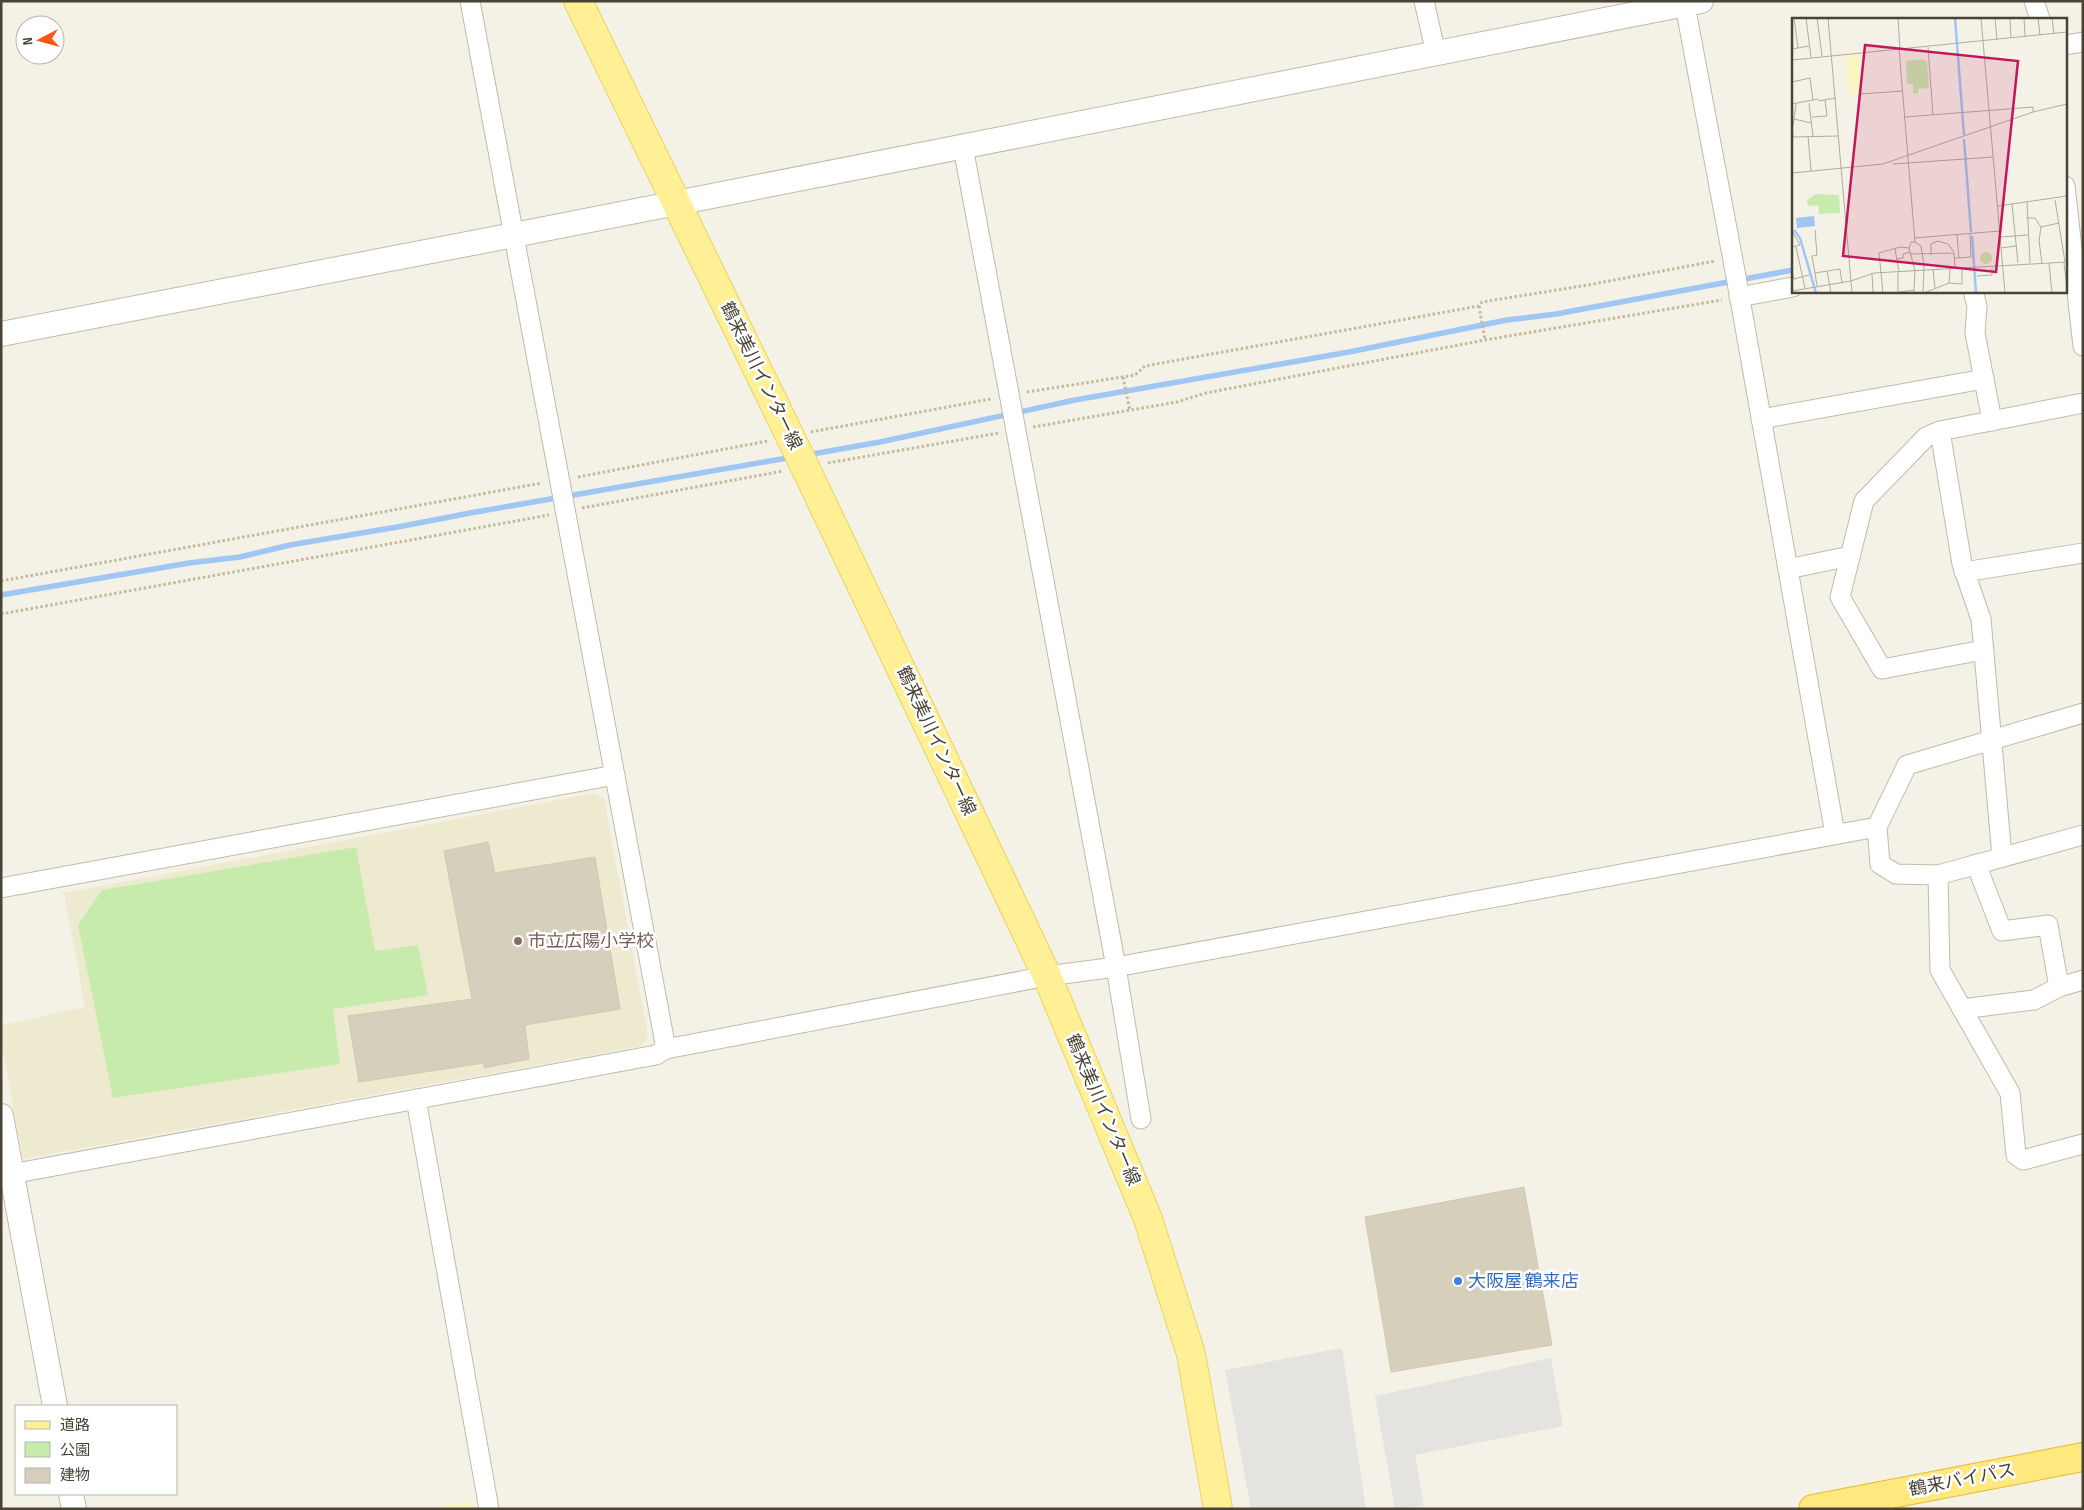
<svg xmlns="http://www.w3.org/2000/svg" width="2084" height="1510" viewBox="0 0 2084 1510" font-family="'Sofia Sans Condensed','Noto Sans JP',sans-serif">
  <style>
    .education { fill: #eeead0 }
    .green { fill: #c7ebad }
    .sand { fill: #faf6c0 }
    .parking { fill: #e5e3df }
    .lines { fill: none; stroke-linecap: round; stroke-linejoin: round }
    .stream { stroke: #a0c6f4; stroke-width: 5.5 }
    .building { fill: #d6cfbb; stroke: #d2c9ae }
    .minor-casing { stroke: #c0bba9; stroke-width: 21 }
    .tertiary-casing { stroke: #c0bba9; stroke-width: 26 }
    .primary-casing { stroke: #ead35f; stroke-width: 30 }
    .trunk-casing { stroke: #e6bb2f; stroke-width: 30 }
    .path { stroke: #c3ba99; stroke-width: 3; stroke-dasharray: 2.5 2.5; stroke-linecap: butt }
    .minor { stroke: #fff; stroke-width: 19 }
    .tertiary { stroke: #fff; stroke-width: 24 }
    .primary { stroke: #ffef95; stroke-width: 28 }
    .trunk { stroke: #ffe87e; stroke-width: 28 }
    .education-dot { fill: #8d6e63; stroke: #fff; stroke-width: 2 }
    .shop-dot { fill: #3f7fe0; stroke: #fff; stroke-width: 2 }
    .labels { text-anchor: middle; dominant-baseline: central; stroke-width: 5; stroke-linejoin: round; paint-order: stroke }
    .street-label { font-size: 18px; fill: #484335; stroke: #fff }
    .education-label { font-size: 18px; fill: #785e54; stroke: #fff; text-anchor: start }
    .shop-label { font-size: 18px; fill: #366cbe; stroke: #fff; text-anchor: start }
    .inset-river { fill: none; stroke: #a0c6f4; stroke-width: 2.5 }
    .inset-road { fill: none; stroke: #afaca0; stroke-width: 1 }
    .view { fill: #c2185b; fill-opacity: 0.15; stroke: #c2185b; stroke-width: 2.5 }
    .inset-edge { fill: none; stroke: #484335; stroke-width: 2.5 }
  </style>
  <rect width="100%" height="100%" fill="#f4f2e7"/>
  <path class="education" d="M 594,793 L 604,798 L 648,1036 L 642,1046 L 23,1159 L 1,1040 L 1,1025 L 85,1007 L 64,893 Z"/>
  <path class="green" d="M 356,847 L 375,951 L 418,945 L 428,995 L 333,1009 L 340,1064 L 113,1098 L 78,925 L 102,890 Z"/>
  <path class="sand" d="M 471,1501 L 472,1509 L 426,1509 Z"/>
  <g class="parking">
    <path d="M 1342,1348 L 1366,1509 L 1251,1509 L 1225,1370 Z"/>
    <path d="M 1551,1358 L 1563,1426 L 1415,1455 L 1424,1506 L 1395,1509 L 1375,1396 Z"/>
  </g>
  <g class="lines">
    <g class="stream">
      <path d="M 807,455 L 880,442 L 1075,400 L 1349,352 L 1507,320 L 1556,314 L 1793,270"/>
      <path d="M 1,595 L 189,563 L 240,557 L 290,545 L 403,526 L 470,513 L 793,457"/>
    </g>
  </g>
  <g class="building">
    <path d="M 488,842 L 495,873 L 595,857 L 620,1009 L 525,1025 L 529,1059 L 484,1068 L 484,1063 L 359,1082 L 348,1016 L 472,999 L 444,851 Z"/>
    <path d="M 1524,1187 L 1552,1345 L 1391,1372 L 1365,1217 Z"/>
  </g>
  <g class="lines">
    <defs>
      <g id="minor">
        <path d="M 470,1 L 666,1049"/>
        <path d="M 1424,1 L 1436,54"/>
        <path d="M 2034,1 L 2040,19"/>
        <path d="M 1685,5 L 1735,271 L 1835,834"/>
        <path d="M 2065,45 L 2083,42"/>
        <path d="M 963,147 L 1116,967 L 1141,1119"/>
        <path d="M 2065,186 L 2083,346"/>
        <path d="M 1973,291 L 1977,306 L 1975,333 L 1992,421"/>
        <path d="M 1739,297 L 1793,287"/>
        <path d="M 1761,419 L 1984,379"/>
        <path d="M 1940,431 L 1926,437 L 1864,501 L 1840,597 L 1882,669 L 1983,650"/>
        <path d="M 1788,569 L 1850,556"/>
        <path d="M 1964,572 L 2083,553"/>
        <path d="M 1877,827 L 1880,864 L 1896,874 L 1938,875 L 2083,835"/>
        <path d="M 2002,857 L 1981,619 L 1962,564 L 1940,431 L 2083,403"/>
        <path d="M 1976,864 L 2002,931 L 2048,925 L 2059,987"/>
        <path d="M 1938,875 L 1940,970 L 2010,1093 L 2016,1155 L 2023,1160 L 2083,1144"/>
        <path d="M 1,888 L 615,775"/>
        <path d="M 1962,1009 L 2034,1000 L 2059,987 L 2083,980"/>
        <path d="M 416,1099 L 489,1509"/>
        <path d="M 11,1174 L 656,1055 L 666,1049 L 1047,976 L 1116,967 L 1877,827 L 1907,765 L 2083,713"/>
      </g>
      <g id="tertiary">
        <path d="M 1,334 L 514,235 L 1701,1"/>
        <path d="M 1,1116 L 55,1406"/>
        <path d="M 71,1494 L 74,1509"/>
      </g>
      <path id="primary" d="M 578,1 L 805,467 L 1047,976 L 1148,1219 L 1191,1354 L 1218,1509"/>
      <path id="trunk" d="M 1813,1509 L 2083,1457"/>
    </defs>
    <use href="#minor" class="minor-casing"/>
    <use href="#tertiary" class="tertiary-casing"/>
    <use href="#primary" class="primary-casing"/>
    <use href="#trunk" class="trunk-casing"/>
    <g class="path">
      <path d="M 1479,306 L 1485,340"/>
      <path d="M 1123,377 L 1130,411"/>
      <path d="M 1027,392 L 1135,375 L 1145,366 L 1479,306 L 1482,302 L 1588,285 L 1715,261"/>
      <path d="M 1033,427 L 1177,402 L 1206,393 L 1485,340 L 1722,300"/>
      <path d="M 811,432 L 991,399"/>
      <path d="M 828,463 L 999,433"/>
      <path d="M 578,477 L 768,441"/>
      <path d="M 582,508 L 783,471"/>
      <path d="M 1,581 L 542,483"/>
      <path d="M 1,614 L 549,515"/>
    </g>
    <use href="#minor" class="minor"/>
    <use href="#tertiary" class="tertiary"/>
    <use href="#primary" class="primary"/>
    <use href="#trunk" class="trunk"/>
  </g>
  <circle class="education-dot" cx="518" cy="941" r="5"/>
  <circle class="shop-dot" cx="1458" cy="1281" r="5"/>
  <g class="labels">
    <g class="street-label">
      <text transform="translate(761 376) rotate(64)">鶴来美川インター線</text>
      <text transform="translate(936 741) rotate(65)">鶴来美川インター線</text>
      <text transform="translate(1103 1110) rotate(67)">鶴来美川インター線</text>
      <text transform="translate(1962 1480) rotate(-11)">鶴来バイパス</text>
    </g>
    <g class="education-label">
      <text x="528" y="941">市立広陽小学校</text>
    </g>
    <g class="shop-label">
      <text x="1468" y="1281">大阪屋 鶴来店</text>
    </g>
  </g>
  <g transform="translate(1792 18)">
    <rect width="275" height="275" fill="#f4f2e7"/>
    <path d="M 132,41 L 135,44 L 137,70 L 126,71 L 126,75 L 121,76 L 121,66 L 115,66 L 114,43 ZM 24,176 L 47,177 L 48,195 L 27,196 L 26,187 L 16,188 L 15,182 ZM188 240a6 6 0 1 1 12 0a6 6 0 1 1-12 0Z" fill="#c7ebad"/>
    <path d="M 67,36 L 69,75 L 57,76 L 54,37 Z" fill="#faf6c0"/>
    <path d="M 22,198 L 23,208 L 5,210 L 4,200 Z" fill="#a0c6f4"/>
    <path class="inset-river" d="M 163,0 L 172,117M 172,121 L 179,214M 2,212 L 8,220 L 24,275M 180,218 L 184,275"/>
    <path class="inset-road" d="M 2,0 L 6,30M 14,0 L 19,39M 25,0 L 30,38M 36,0 L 60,275M 106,0 L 108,31M 189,0 L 213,275M 203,0 L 205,22M 218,0 L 219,20M 232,0 L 233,19M 246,0 L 248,17M 260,0 L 262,16M 136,29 L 141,97M 0,31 L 17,28M 107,31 L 123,224 L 129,228 L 132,247 L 131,275M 0,42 L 275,14M 0,64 L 18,60 L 21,82M 68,76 L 111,73M 26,83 L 44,80M 17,85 L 21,118M 0,86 L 26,81M 20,99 L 35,98 L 33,82M 113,99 L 241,89 L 241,94M 2,101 L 19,105M 0,107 L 1,119 L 46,118M 1,108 L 4,86M 16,118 L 19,153M 101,146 L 201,139M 0,155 L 91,146 L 241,94 L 275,86M 263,182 L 273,244M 235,184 L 238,245M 220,186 L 226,245M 206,188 L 275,178M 234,200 L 243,200 L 249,209M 0,213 L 8,227 L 0,229M 165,217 L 167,240M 209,219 L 236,217M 122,220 L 208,213M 4,229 L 13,270M 209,230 L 224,228M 103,231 L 107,254M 118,236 L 162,235 L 163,250M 139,237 L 139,226 L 146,223 L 156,226 L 162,234M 163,240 L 179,239 L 178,216M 105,241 L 111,240 L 111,236 L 118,234M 250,245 L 247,223 L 249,209 L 267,205M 257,245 L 260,275M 272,245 L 275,270M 141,251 L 143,270M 0,253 L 2,261 L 17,257M 35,253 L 39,275M 106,254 L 106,274M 23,255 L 20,238 L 25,237 L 23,212M 80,256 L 81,275M 185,258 L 200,257 L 200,250M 157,265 L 170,266 L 170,250M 25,268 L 23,255 L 48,251 L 50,265M 122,272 L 123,253 L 117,230 L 119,224 L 123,224M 0,273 L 59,263 L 82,255 L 275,244M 91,275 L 87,235 L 108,229 L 117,230M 102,275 L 122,272 L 122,275M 132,275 L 157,265 L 158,251"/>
    <path class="view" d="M 73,27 L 226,43 L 204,254 L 51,238 Z"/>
    <rect width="275" height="275" class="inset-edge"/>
  </g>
  <rect width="2084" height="1510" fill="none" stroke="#484335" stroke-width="5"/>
  <rect x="15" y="1405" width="162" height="90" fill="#ffffff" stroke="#b6b4ae"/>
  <rect x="25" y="1421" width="25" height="8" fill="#ffef95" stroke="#b6b4ae"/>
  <text x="60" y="1430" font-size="15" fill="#484335">道路</text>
  <rect x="25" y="1442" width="25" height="15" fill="#c7ebad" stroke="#b6b4ae"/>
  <text x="60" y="1455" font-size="15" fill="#484335">公園</text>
  <rect x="25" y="1468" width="25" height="15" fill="#d6cfbb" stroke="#b6b4ae"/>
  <text x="60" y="1480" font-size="15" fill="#484335">建物</text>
  <g transform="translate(40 40) rotate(264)"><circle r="24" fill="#ffffff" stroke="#b6b4ae"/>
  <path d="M0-4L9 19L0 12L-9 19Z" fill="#ff5613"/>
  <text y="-8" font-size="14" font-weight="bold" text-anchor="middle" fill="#484335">N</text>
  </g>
</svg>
